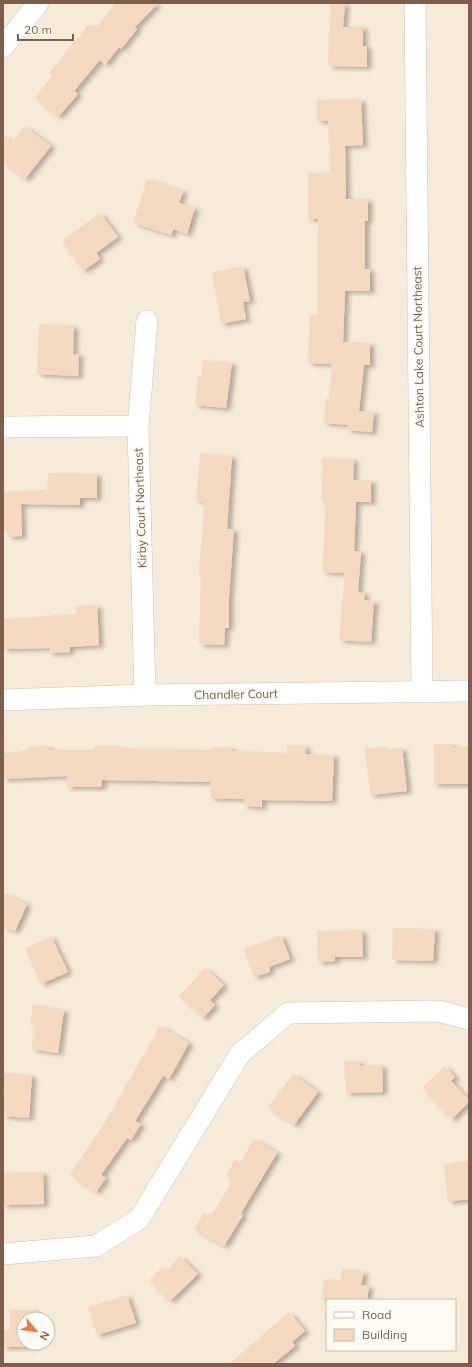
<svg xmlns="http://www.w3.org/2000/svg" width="472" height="1367" viewBox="0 0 472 1367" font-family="Mulish,sans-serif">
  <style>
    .residential { fill: #f6ead8; fill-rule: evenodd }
    .building { fill: #f5d8c0; filter: url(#shadow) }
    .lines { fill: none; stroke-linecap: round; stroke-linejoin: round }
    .minor-casing { stroke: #d2c0ae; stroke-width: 22 }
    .minor { stroke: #fff; stroke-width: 21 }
    .labels { text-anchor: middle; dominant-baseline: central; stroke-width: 3.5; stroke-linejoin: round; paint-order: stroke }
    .street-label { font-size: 12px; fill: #7c5e4b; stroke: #fffbf2 }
  </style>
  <defs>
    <filter id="shadow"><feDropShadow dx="4.5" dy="2.5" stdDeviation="2" flood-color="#0004"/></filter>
  </defs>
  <rect width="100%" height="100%" fill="#fef7eb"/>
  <path class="residential" d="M 3,3 L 469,3 L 469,1364 L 3,1364 ZM 327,1300 L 455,1300 L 455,1350 L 327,1350 ZM 24,1319 L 48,1319 L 48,1343 L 24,1343 Z"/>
  <g class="building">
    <path d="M 116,3 L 158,3 L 135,27 L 137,29 L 121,49 L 119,47 L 105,65 L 100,60 L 74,91 L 78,94 L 58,117 L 35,97 L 52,76 L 49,73 L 89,24 L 95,29 Z"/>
    <path d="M 330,3 L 345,3 L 343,27 L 363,27 L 363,46 L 367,46 L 367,67 L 328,66 Z"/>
    <path d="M 361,99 L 363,145 L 345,146 L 346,199 L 368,199 L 368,221 L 365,221 L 365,269 L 370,269 L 370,291 L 345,291 L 343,342 L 370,343 L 370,365 L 364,365 L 359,411 L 374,412 L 372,432 L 347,430 L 348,425 L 324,423 L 326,398 L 329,398 L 332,364 L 308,363 L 310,315 L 318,315 L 318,219 L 308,219 L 308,173 L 330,173 L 328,121 L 317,121 L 317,100 Z"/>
    <path d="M 24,126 L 51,146 L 25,179 L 3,162 L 3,135 L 12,142 Z"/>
    <path d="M 147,179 L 183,191 L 179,203 L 195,208 L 187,234 L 173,229 L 171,235 L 133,223 Z"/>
    <path d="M 100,213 L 118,237 L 96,253 L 100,259 L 83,271 L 62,241 Z"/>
    <path d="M 243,266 L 250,301 L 243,302 L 246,319 L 221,324 L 212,273 Z"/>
    <path d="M 39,324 L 74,326 L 73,354 L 79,354 L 78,376 L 37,374 Z"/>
    <path d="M 203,360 L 232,363 L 226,408 L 195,405 L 198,376 L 201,376 Z"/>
    <path d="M 200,454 L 232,456 L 227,529 L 234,529 L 229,596 L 229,628 L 225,628 L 224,645 L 199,644 L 201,574 L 199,574 L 204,502 L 196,501 Z"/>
    <path d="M 322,458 L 354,459 L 353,480 L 371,480 L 371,502 L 356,502 L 354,551 L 361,551 L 358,592 L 365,592 L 364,600 L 374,601 L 371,642 L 339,640 L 345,573 L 322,572 L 326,502 L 321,502 Z"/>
    <path d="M 48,473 L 97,474 L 97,498 L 80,498 L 80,505 L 21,504 L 22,536 L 8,537 L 8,529 L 3,529 L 3,492 L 47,490 Z"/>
    <path d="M 97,605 L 99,645 L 70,647 L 70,652 L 49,653 L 49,648 L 3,649 L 3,619 L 76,614 L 76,607 Z"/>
    <path d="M 434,744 L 453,744 L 453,747 L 469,747 L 469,784 L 434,784 Z"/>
    <path d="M 287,745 L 306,746 L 306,754 L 334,755 L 332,801 L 262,800 L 262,807 L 244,806 L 244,799 L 210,798 L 211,782 L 102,780 L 102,787 L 67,787 L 67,776 L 3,779 L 3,753 L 28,751 L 28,747 L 49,746 L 49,750 L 95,750 L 95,746 L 116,746 L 116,748 L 213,750 L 213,747 L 232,748 L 232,751 L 287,753 Z"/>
    <path d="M 383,747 L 383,750 L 402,748 L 407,791 L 370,795 L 365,749 Z"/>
    <path d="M 3,893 L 27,904 L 15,931 L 3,926 Z"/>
    <path d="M 393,928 L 435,929 L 433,961 L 392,960 Z"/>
    <path d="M 362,930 L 363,957 L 335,957 L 335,961 L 318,962 L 317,931 Z"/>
    <path d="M 281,935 L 290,959 L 269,967 L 270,972 L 254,977 L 244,949 Z"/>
    <path d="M 51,936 L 68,972 L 41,984 L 25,949 Z"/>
    <path d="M 205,968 L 224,985 L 210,1000 L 215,1005 L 203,1018 L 179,996 Z"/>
    <path d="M 33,1005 L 64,1010 L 58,1053 L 31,1049 L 35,1024 L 30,1023 Z"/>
    <path d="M 160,1026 L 189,1043 L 169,1079 L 163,1076 L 135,1121 L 141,1124 L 131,1140 L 127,1138 L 101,1175 L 106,1178 L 96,1192 L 70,1174 L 104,1124 Z"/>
    <path d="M 360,1061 L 360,1066 L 382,1065 L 383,1092 L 346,1093 L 344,1062 Z"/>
    <path d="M 445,1066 L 455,1077 L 451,1081 L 469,1100 L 469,1102 L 452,1119 L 422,1088 Z"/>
    <path d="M 3,1073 L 32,1075 L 29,1118 L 3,1116 L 5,1092 L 3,1092 Z"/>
    <path d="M 293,1074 L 318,1092 L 294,1125 L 268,1107 Z"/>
    <path d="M 254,1139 L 277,1153 L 241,1213 L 243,1215 L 224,1246 L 194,1229 L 204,1213 L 210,1218 L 233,1179 L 226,1175 L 235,1160 L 240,1163 Z"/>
    <path d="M 469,1161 L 469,1199 L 448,1202 L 444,1164 Z"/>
    <path d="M 43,1172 L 44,1204 L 3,1205 L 3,1173 Z"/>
    <path d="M 180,1256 L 198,1274 L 170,1301 L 149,1280 L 162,1267 L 166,1271 Z"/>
    <path d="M 342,1269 L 364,1272 L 361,1285 L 369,1286 L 367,1300 L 321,1300 L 324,1279 L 340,1281 Z"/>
    <path d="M 127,1295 L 136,1323 L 97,1335 L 88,1307 Z"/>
    <path d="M 9,1310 L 35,1310 L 35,1319 L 24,1319 L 24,1343 L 34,1343 L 34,1347 L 3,1347 L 3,1331 L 9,1331 Z"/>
    <path d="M 289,1312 L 305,1331 L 292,1342 L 295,1346 L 273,1364 L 229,1364 Z"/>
  </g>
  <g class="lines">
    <defs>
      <g id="minor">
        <path d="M 415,3 L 422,691"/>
        <path d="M 3,47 L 38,3"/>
        <path d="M 3,427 L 138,426"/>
        <path d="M 145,695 L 138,426 L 147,321"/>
        <path d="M 3,700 L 145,695 L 469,691"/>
        <path d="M 3,1254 L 96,1246 L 139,1219 L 240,1054 L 288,1013 L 438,1011 L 469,1019"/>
      </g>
    </defs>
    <use href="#minor" class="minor-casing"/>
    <use href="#minor" class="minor"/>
  </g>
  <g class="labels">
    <g class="street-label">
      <text transform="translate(418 347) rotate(-91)">Ashton Lake Court Northeast</text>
      <text transform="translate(140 508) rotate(-92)">Kirby Court Northeast</text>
      <text transform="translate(236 694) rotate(-1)">Chandler Court</text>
    </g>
  </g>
  <rect width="472" height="1367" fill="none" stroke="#7c5e4b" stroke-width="8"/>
  <rect x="326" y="1299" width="130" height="52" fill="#fffbf2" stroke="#cbbcaf"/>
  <rect x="334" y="1312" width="20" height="6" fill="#ffffff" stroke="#cbbcaf"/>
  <text x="362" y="1319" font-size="12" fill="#7c5e4b">Road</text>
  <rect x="334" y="1329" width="20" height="12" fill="#f5d8c0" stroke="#cbbcaf"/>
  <text x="362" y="1339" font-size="12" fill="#7c5e4b">Building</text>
  <g transform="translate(36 1331) rotate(119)"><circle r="19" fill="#fffbf2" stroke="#cbbcaf"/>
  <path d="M0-3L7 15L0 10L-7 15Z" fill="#ee7649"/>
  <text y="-6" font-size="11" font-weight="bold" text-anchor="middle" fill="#7c5e4b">N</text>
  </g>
  <path d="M18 34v6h55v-6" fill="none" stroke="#7c5e4b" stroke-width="2"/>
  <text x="24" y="34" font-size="12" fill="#7c5e4b" stroke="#fffbf2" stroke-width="3" paint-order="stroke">20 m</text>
</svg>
